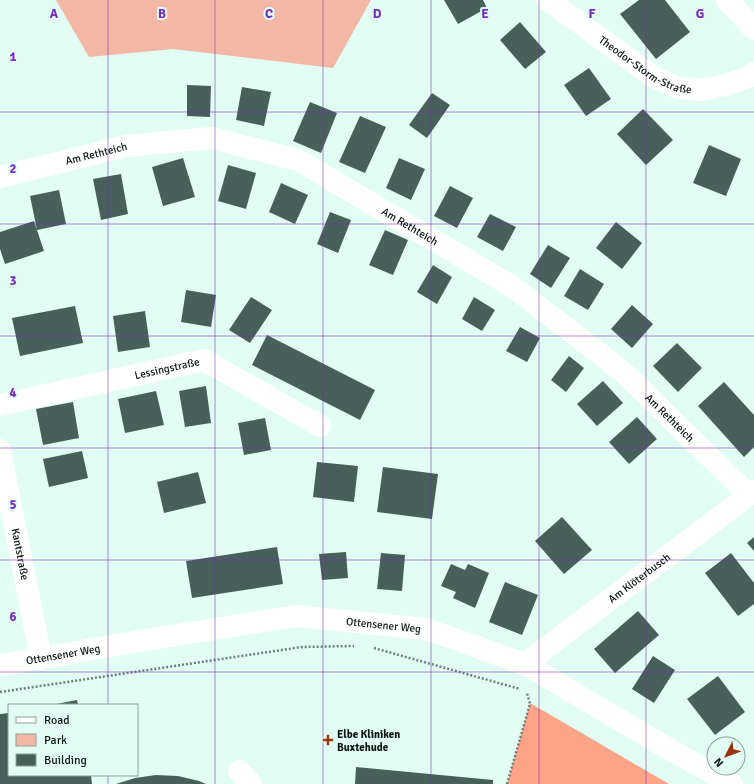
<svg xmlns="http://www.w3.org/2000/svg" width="754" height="784" viewBox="0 0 754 784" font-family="Signika,sans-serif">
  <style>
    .green { fill: #f3b7a5 }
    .forest { fill: #fda387 }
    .building { fill: #486059 }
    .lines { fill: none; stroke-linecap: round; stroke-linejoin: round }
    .path { stroke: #6e807b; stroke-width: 2.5; stroke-dasharray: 2 2; stroke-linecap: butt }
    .minor { stroke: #fff; stroke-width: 22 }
    .grid { fill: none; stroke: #7b2cbf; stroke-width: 1; stroke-opacity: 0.55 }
    .poi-dot { fill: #9b3411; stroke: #e1fdf4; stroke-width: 1.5 }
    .labels { text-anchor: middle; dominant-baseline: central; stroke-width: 4; stroke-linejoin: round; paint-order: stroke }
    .street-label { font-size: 11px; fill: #0c1613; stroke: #e1fdf4 }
    .poi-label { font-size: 11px; font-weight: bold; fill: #0c1613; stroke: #e1fdf4; text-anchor: start }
    .grid-label { font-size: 13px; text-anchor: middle; font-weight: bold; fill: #7b2cbf; stroke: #e1fdf4; stroke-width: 4; stroke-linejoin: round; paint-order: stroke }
  </style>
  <rect width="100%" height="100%" fill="#e1fdf4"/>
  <path class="green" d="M 56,0 L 371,0 L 333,68 L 173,49 L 89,57 Z"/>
  <path class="forest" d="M 530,703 L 669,784 L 507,784 Z"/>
  <g class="building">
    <path d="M 444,0 L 483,0 L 487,8 L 458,24 Z"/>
    <path d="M 639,0 L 665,0 L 690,32 L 656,59 L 620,14 Z"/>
    <path d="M 520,22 L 546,52 L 525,69 L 500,40 Z"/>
    <path d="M 589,68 L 611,99 L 586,116 L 564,85 Z"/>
    <path d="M 187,85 L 211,86 L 210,117 L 187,116 Z"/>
    <path d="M 242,87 L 271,92 L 264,126 L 236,120 Z"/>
    <path d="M 432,93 L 450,105 L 427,138 L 409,125 Z"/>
    <path d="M 310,102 L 337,113 L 321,153 L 293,141 Z"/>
    <path d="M 643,109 L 673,140 L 646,165 L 617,134 Z"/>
    <path d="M 360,116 L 386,127 L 365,173 L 339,162 Z"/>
    <path d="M 709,145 L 741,159 L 726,196 L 693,183 Z"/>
    <path d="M 183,158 L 195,197 L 163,206 L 152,167 Z"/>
    <path d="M 399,158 L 425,169 L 411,200 L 386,188 Z"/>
    <path d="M 228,165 L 256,173 L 246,209 L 218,201 Z"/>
    <path d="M 121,174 L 128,214 L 101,220 L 93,179 Z"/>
    <path d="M 281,183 L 308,195 L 295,224 L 269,212 Z"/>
    <path d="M 450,186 L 473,198 L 457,228 L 434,216 Z"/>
    <path d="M 59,190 L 66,224 L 37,230 L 44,251 L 5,264 L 0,249 L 0,232 L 34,221 L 37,230 L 30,196 Z"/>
    <path d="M 330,212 L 351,220 L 338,253 L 317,244 Z"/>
    <path d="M 490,214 L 516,227 L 503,251 L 477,237 Z"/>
    <path d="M 616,222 L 642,243 L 622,269 L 596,248 Z"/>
    <path d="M 385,230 L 408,240 L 393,275 L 369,265 Z"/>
    <path d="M 548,245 L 570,258 L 551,288 L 530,274 Z"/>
    <path d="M 433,265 L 452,277 L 437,304 L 417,292 Z"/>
    <path d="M 580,269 L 604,284 L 588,310 L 564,296 Z"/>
    <path d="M 186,290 L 216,295 L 211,327 L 181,322 Z"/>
    <path d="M 251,297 L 272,310 L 250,343 L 229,330 Z"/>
    <path d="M 474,297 L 495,310 L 482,331 L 462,319 Z"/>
    <path d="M 632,305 L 653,324 L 632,348 L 611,329 Z"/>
    <path d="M 75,306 L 83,343 L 20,356 L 12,318 Z"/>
    <path d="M 145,311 L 150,347 L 118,352 L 113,316 Z"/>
    <path d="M 520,327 L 540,338 L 527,362 L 506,351 Z"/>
    <path d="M 267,335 L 375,390 L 360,420 L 252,365 Z"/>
    <path d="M 677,343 L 702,368 L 678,392 L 653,366 Z"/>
    <path d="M 569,356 L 584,368 L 566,392 L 551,380 Z"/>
    <path d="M 603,381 L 623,403 L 597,426 L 577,404 Z"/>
    <path d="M 724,382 L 754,415 L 754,447 L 744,457 L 698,406 Z"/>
    <path d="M 206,386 L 211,423 L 185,427 L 179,391 Z"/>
    <path d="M 156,391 L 164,425 L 125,433 L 118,399 Z"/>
    <path d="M 73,402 L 79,438 L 43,445 L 36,409 Z"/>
    <path d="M 637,417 L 657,439 L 629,464 L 609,442 Z"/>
    <path d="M 265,418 L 271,450 L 244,455 L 238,423 Z"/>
    <path d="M 82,451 L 88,478 L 49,487 L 43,459 Z"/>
    <path d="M 317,462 L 358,466 L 354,502 L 313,497 Z"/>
    <path d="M 383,467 L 438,474 L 432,519 L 377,512 Z"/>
    <path d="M 198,472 L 206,503 L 164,513 L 157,482 Z"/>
    <path d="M 562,517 L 592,550 L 564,574 L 535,541 Z"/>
    <path d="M 754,537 L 754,551 L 747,543 Z"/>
    <path d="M 277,547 L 283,584 L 192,598 L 186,561 Z"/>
    <path d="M 346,552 L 348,578 L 322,580 L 319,554 Z"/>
    <path d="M 381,553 L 405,555 L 402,591 L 377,589 Z"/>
    <path d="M 731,553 L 754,583 L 754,604 L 738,616 L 705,573 Z"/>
    <path d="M 451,564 L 465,570 L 468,564 L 489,573 L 475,608 L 453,598 L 456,592 L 441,586 Z"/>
    <path d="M 505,582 L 538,595 L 522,635 L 489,622 Z"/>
    <path d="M 638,611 L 659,635 L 615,673 L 594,649 Z"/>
    <path d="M 653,656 L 675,670 L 654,703 L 632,689 Z"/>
    <path d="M 718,676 L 745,712 L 715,735 L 687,699 Z"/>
    <path d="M 77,700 L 78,705 L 56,705 L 56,704 Z"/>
    <path d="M 9,713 L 9,775 L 91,775 L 92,784 L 0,784 L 0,714 Z"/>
    <path d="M 356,767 L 493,780 L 493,784 L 355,784 Z"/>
    <path d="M 156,775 L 178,776 L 199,781 L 206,784 L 116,784 L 135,778 Z"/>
  </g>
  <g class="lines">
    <g class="path">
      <path d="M 374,648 L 520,689"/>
      <path d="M 0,692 L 302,647 L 354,646"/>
      <path d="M 507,784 L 530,704 L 527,693"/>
    </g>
    <g class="minor">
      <path id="s1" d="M 548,0 L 655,78 L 678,88 L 702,90 L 725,85 L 747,78 L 754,73"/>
      <path d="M 727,0 L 754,29"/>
      <path id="s2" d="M 0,177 L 126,146 L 211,138 L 298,160 L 513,287 L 622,371 L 749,495"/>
      <path id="s3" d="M 0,405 L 204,360 L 320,426"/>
      <path id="s4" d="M 0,450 L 41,659"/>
      <path id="s5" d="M 525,664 L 754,491"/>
      <path id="s6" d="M 0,665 L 152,639 L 296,616 L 426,629 L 525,664 L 669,749 L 732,784"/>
      <path d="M 239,771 L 251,784"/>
    </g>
  </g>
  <path class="grid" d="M 108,0 L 108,705M 215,0 L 215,784M 323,0 L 323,784M 431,0 L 431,784M 539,0 L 539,784M 646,0 L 646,784M 0,112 L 754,112M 0,224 L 754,224M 0,336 L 754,336M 0,448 L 754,448M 0,560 L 754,560M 0,672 L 754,672M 108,775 L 108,784"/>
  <path class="poi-dot" d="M326 734h4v4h4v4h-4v4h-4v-4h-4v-4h4z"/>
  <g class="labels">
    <g class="street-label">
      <text stroke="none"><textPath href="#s1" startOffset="118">Theodor-Storm-Straße</textPath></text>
      <text stroke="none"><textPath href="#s2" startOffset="99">Am Rethteich</textPath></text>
      <text stroke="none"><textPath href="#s2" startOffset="435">Am Rethteich</textPath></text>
      <text stroke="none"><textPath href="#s3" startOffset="171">Lessingstraße</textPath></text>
      <text stroke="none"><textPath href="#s2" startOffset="759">Am Rethteich</textPath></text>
      <text stroke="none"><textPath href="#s4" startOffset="106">Kantstraße</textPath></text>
      <text stroke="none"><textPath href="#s5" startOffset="143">Am Klöterbusch</textPath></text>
      <text stroke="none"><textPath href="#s6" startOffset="388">Ottensener Weg</textPath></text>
      <text stroke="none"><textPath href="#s6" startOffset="64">Ottensener Weg</textPath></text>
    </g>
    <g class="poi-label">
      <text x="337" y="734">Elbe Kliniken<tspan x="337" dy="13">Buxtehude</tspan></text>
    </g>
  </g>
  <g class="grid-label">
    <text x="54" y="18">A</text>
    <text x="162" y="18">B</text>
    <text x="269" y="18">C</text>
    <text x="377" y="18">D</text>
    <text x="485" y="18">E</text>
    <text x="592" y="18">F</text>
    <text x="700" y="18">G</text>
    <text x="13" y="61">1</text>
    <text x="13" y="173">2</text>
    <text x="13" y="285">3</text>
    <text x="13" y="397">4</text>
    <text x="13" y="509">5</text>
    <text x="13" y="621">6</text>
  </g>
  <rect x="8" y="704" width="130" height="72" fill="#e1fdf4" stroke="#8ca19a"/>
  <rect x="16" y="717" width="20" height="6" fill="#ffffff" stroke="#8ca19a"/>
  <text x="44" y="724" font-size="12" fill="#0c1613">Road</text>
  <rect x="16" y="734" width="20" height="12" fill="#f3b7a5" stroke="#8ca19a"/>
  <text x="44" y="744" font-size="12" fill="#0c1613">Park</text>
  <rect x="16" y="754" width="20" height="12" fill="#486059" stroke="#8ca19a"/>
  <text x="44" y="764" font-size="12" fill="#0c1613">Building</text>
  <g transform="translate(726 756) rotate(228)"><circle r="19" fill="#e1fdf4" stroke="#8ca19a"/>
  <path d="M0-3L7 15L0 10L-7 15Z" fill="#9b3411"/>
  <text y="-6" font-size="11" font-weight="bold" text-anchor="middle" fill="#0c1613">N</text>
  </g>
</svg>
